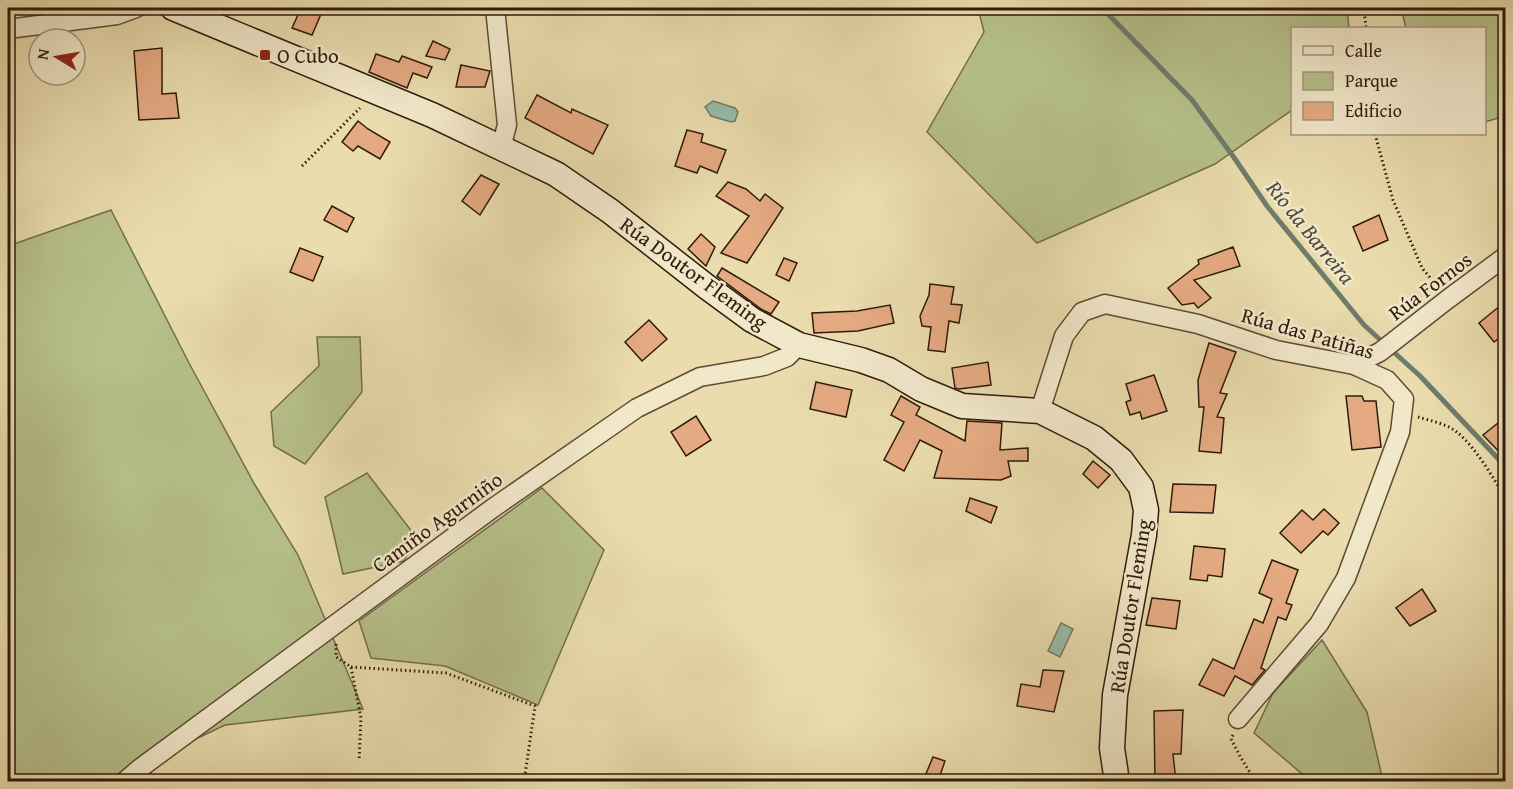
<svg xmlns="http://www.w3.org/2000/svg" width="1513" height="789" viewBox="0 0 1513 789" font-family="'Gentium Book Plus',serif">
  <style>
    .green { fill: #b6c08a; stroke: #726e4b; stroke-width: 1.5 }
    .water { fill: #98bcaa; stroke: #6e7c6b; stroke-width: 1.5 }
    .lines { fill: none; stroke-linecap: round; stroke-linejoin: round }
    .stream { stroke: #6e7c6b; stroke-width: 5 }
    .building { fill: #e5aa82; stroke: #2f1b0c; stroke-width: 1.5 }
    .street-casing { stroke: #5e4b34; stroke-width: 21 }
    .secondary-casing { stroke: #2f1b0c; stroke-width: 27 }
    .path { stroke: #2f1b0c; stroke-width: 3; stroke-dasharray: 1.5 3; stroke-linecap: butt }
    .street { stroke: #f1e8ca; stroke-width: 18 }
    .secondary { stroke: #f1e8ca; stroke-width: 24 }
    .poi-dot { fill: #8f2418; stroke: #f1e8ca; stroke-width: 2 }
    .labels { text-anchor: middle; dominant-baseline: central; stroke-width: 5; stroke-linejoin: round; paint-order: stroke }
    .poi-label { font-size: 21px; fill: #2f1b0c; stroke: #f1e8ca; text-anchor: start }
    .street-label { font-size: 21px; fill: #2f1b0c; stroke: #f1e8ca }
    .water-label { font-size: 22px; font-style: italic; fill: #4e4b3b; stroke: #f1e8ca }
  </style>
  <rect width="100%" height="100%" fill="#eadcad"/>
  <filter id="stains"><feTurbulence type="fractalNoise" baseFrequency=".00333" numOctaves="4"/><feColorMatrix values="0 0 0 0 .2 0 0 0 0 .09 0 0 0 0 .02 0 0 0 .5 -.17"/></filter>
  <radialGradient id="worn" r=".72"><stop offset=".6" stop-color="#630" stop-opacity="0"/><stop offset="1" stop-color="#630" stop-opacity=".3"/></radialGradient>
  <g class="green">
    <path d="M 978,8 L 1347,8 L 1349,28 L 1292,28 L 1292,110 L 1215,164 L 1037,243 L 927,132 L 984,32 Z"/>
    <path d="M 1401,8 L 1505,8 L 1505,116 L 1485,122 L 1484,28 L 1406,28 Z"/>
    <path d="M 111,210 L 189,363 L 255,485 L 298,555 L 363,709 L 225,725 L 108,781 L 8,781 L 8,246 Z"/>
    <path d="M 317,337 L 360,337 L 362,392 L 305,464 L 274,446 L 271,412 L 319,366 Z"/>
    <path d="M 367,473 L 416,537 L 404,561 L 343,574 L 325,497 Z"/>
    <path d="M 542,488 L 604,550 L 538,705 L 445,666 L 371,658 L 359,621 Z"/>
    <path d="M 1322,640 L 1367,712 L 1383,781 L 1318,782 L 1308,779 L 1254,733 L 1273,693 Z"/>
  </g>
  <g class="water">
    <path d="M 713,101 L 735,108 L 738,112 L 735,121 L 731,122 L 711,116 L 705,107 Z"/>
    <path d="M 1061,623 L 1073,629 L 1060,657 L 1048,651 Z"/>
  </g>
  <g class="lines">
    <path class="stream" d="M 1102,8 L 1192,100 L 1235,159 L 1267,206 L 1364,325 L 1420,376 L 1506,467"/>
  </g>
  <g class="building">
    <path d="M 301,8 L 314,8 L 313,12 L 321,14 L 312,35 L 292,28 Z"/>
    <path d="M 433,41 L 450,49 L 445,60 L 426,56 Z"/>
    <path d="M 162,48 L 162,94 L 176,93 L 179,118 L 139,120 L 134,51 Z"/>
    <path d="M 376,54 L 399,62 L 402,56 L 432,67 L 427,78 L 413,73 L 407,88 L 369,72 Z"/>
    <path d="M 461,65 L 490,71 L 485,87 L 456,87 Z"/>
    <path d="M 537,95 L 571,113 L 572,109 L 608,125 L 593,154 L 525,118 Z"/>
    <path d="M 358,121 L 368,129 L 390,142 L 380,159 L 358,146 L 353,151 L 342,142 Z"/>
    <path d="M 687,130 L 703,134 L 701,142 L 726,150 L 717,173 L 700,166 L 697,173 L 675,166 Z"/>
    <path d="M 481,175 L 499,184 L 480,215 L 462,201 Z"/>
    <path d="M 728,182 L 746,189 L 760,201 L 765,194 L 783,208 L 747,263 L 721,253 L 749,216 L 716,196 Z"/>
    <path d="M 332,206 L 354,218 L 347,232 L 324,220 Z"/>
    <path d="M 1379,215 L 1388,240 L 1363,251 L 1353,227 Z"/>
    <path d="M 701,234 L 715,247 L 706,266 L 688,249 Z"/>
    <path d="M 1233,247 L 1240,266 L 1194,280 L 1211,298 L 1198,308 L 1194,303 L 1182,305 L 1168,288 L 1199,264 L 1198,260 Z"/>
    <path d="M 300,248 L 323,257 L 313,281 L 290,272 Z"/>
    <path d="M 784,258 L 797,263 L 789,281 L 776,275 Z"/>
    <path d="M 722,268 L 779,302 L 771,314 L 761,309 L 717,276 Z"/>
    <path d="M 930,284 L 954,287 L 951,304 L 962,305 L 959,323 L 949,321 L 945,352 L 928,350 L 931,327 L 922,326 L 920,316 L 929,295 Z"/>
    <path d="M 1506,301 L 1506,333 L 1494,342 L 1479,323 Z"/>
    <path d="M 890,305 L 894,323 L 858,331 L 814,333 L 812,313 L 857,311 Z"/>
    <path d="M 649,320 L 667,339 L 642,361 L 625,342 Z"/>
    <path d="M 1209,343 L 1236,352 L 1220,393 L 1227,394 L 1217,417 L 1224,418 L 1221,453 L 1199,451 L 1204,407 L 1199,407 L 1198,380 Z"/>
    <path d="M 988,362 L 991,385 L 959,389 L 955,388 L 952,368 Z"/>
    <path d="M 1154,375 L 1167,411 L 1142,419 L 1140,412 L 1130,415 L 1126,402 L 1131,400 L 1126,384 Z"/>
    <path d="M 816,382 L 852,390 L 846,417 L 810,409 Z"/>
    <path d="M 901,396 L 920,407 L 916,415 L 965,441 L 967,421 L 1002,423 L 1000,450 L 1028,448 L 1028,461 L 1008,461 L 1011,476 L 1001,480 L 934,478 L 942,451 L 920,440 L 904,471 L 884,460 L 904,422 L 891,415 Z"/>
    <path d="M 1346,396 L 1362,396 L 1364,401 L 1376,401 L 1381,447 L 1352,450 Z"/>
    <path d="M 696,416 L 711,440 L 686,456 L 671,432 Z"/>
    <path d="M 1498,423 L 1506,433 L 1506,459 L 1483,435 Z"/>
    <path d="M 1093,461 L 1110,475 L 1098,488 L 1083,474 Z"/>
    <path d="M 1173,484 L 1216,485 L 1213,513 L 1170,512 Z"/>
    <path d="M 970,498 L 997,507 L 991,523 L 966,511 Z"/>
    <path d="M 1324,509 L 1339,523 L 1328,535 L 1323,531 L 1301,553 L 1280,533 L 1302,510 L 1313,520 Z"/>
    <path d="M 1194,546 L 1225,549 L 1222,577 L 1208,575 L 1207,581 L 1190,579 Z"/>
    <path d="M 1272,560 L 1298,570 L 1286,603 L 1292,605 L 1286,620 L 1278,617 L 1261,668 L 1265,670 L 1252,685 L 1235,676 L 1224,696 L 1199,685 L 1213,659 L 1234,669 L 1254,619 L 1263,623 L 1272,599 L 1259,593 Z"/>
    <path d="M 1422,589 L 1436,611 L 1410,626 L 1396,608 Z"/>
    <path d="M 1152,598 L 1180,601 L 1176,629 L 1146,625 Z"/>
    <path d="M 1043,670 L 1064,671 L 1054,712 L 1017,706 L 1021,684 L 1040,687 Z"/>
    <path d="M 1183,710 L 1181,754 L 1173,754 L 1176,782 L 1155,782 L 1154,711 Z"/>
    <path d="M 933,757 L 945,761 L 938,781 L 925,776 Z"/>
  </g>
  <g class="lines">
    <defs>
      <g id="street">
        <path d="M 495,8 L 507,125 L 501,148"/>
        <path d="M 8,29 L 117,15 L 136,8"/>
        <path d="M 1354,365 L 1380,352 L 1448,299 L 1506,256"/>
        <path d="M 1040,411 L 1064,336 L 1082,312 L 1105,304 L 1198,324 L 1276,350 L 1354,365 L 1387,380 L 1404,399 L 1400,432 L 1346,578 L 1319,624 L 1238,719"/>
        <path d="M 124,782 L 139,769 L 493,508 L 637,408 L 700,377 L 764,366 L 787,357 L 799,345"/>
      </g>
      <path id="secondary" d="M 173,8 L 432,115 L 556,174 L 610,211 L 707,287 L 752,320 L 799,345 L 861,360 L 889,370 L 921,389 L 962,406 L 1040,411 L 1094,438 L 1121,460 L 1141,487 L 1146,510 L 1144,535 L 1115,695 L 1112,748 L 1117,782"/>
    </defs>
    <use href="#street" class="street-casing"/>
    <use href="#secondary" class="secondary-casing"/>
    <g class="path">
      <path d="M 1362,8 L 1365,18 L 1366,28"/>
      <path d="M 1375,134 L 1393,200 L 1422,268 L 1437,286"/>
      <path d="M 302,166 L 360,108"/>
      <path d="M 1418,417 C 1431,421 1448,424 1458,433 C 1476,448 1494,479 1506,499"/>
      <path d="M 336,644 L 336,657 L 351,667 L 361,718 L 359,761"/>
      <path d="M 351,667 L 446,673 L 535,706 L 524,782"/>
      <path d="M 1233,735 L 1231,739 L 1241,758 L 1256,782"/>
    </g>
    <use href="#street" class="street"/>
    <use href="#secondary" class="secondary"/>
  </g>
  <rect class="poi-dot" x="259" y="49" width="12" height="12" rx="3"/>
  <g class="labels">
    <g class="poi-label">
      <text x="277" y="55">O Cubo</text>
    </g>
    <g class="street-label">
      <text transform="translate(694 273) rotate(36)">Rúa Doutor Fleming</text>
      <text transform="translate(1430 286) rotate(-37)">Rúa Fornos</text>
      <text transform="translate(1308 333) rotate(16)">Rúa das Patiñas</text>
      <text transform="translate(437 522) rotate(-36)">Camiño Agurniño</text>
      <text transform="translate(1130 606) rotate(-81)">Rúa Doutor Fleming</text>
    </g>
    <g class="water-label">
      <text transform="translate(1311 232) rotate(51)">Río da Barreira</text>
    </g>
  </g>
  <rect width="1513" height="789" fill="none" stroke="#eadcad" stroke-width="30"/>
  <rect x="9" y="9" width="1495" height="771" fill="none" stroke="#2f1b0c" stroke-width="3"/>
  <rect x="15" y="15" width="1483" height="759" fill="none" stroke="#2f1b0c" stroke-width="1.5"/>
  <rect x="1291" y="27" width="195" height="108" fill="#f1e8ca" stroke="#a3967e" stroke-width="1.5"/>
  <rect x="1303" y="46" width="30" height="9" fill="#f1e8ca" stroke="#a3967e" stroke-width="1.5"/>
  <text x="1345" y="57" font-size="18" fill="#2f1b0c">Calle</text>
  <rect x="1303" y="72" width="30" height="18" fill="#b6c08a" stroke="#a3967e" stroke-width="1.5"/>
  <text x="1345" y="87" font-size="18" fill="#2f1b0c">Parque</text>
  <rect x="1303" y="102" width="30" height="18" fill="#e5aa82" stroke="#a3967e" stroke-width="1.5"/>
  <text x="1345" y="117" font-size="18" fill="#2f1b0c">Edificio</text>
  <g transform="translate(57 57) rotate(281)"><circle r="28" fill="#f1e8ca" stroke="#a3967e" stroke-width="1.5"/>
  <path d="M0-4.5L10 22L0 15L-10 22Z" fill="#8f2418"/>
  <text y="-9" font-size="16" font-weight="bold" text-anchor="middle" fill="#2f1b0c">N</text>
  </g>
  <rect width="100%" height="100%" filter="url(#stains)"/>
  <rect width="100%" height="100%" fill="url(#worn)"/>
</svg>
